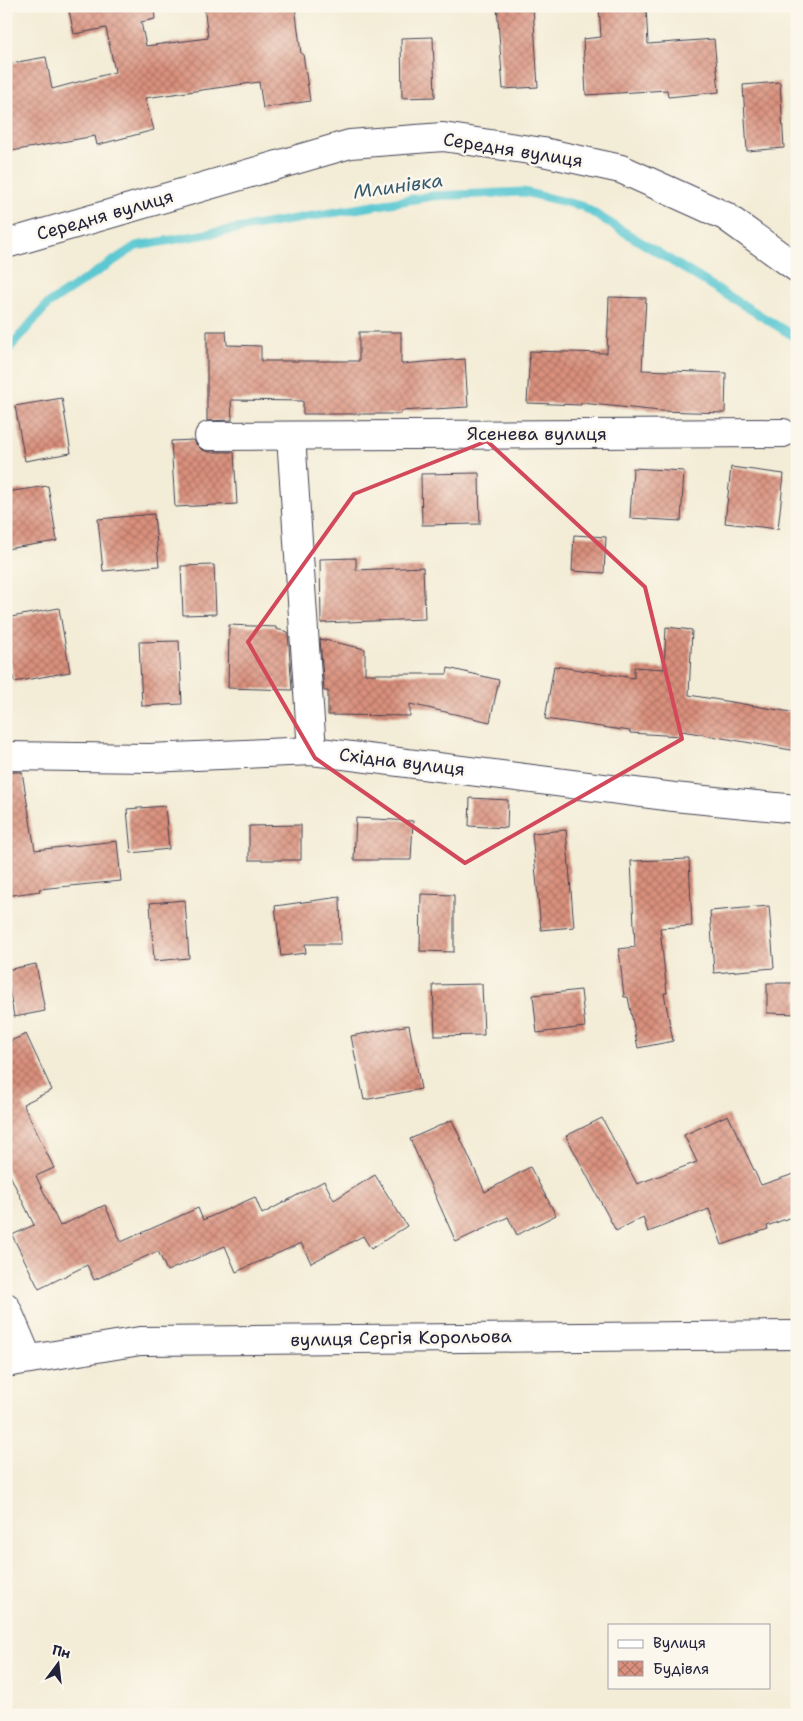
<svg xmlns="http://www.w3.org/2000/svg" width="803" height="1721" viewBox="0 0 803 1721" font-family="'Shantell Sans',sans-serif">
  <style>
    .lines { fill: none; stroke-linecap: round; stroke-linejoin: round }
    .stream { stroke: #5bc8d2; stroke-width: 9 }
    .building { fill: url(#building-cross-hatch) }
    .minor-casing { stroke: #414052; stroke-width: 30 }
    .minor { stroke: #fff; stroke-width: 28 }
    .marked { fill: none; stroke: #d1495b; stroke-width: 4; stroke-linejoin: round }
    .labels { text-anchor: middle; dominant-baseline: central; stroke-width: 5; stroke-linejoin: round; paint-order: stroke }
    .street-label { font-size: 18px; fill: #22223b; stroke: #fbf7ec }
    .water-label { font-size: 19px; font-style: italic; fill: #365c70; stroke: #fbf7ec }
  </style>
  <defs>
    <pattern id="building-cross-hatch" width="8" height="8" patternUnits="userSpaceOnUse" patternTransform="scale(1.25)"><rect width="8" height="8" fill="#da907c"/><path d="M0 0l8 8M0 8l8-8" fill="none" stroke="#b07567"/></pattern>
  </defs>
  <rect width="100%" height="100%" fill="#fbf7ec"/>
  <filter id="ink" filterUnits="userSpaceOnUse"><feTurbulence type="fractalNoise" baseFrequency=".02" numOctaves="2"/><feDisplacementMap in="SourceGraphic" scale="10" xChannelSelector="R" yChannelSelector="G"/><feConvolveMatrix kernelMatrix="1 2 1 2 8 2 1 2 1" color-interpolation-filters="sRGB"/></filter>
  <filter id="wash" filterUnits="userSpaceOnUse"><feTurbulence type="fractalNoise" baseFrequency=".0096" numOctaves="4" result="noise"/><feDisplacementMap in="SourceGraphic" scale="20" xChannelSelector="R" yChannelSelector="G"/><feGaussianBlur stdDeviation="1.12" result="paint"/><feColorMatrix in="noise" values="0 0 0 0 0 0 0 0 0 0 0 0 0 0 0 0 0 1.4 0 .05"/><feComposite in="paint" operator="in"/></filter>
  <g filter="url(#wash)">
    <rect width="100%" height="100%" fill="#f3ecd6"/>
    <g class="lines">
      <path class="stream" d="M 6,352 L 48,304 L 136,246 L 432,196 L 524,192 L 582,206 L 797,338"/>
    </g>
    <g id="blocks">
      <g class="building">
        <path d="M 68,6 L 154,6 L 155,19 L 141,22 L 146,46 L 208,38 L 204,6 L 295,6 L 301,54 L 303,54 L 310,101 L 263,108 L 259,82 L 145,98 L 154,130 L 97,145 L 95,136 L 6,152 L 6,64 L 46,57 L 52,89 L 115,72 L 106,28 L 74,34 Z"/>
        <path d="M 497,6 L 533,6 L 538,87 L 503,89 Z"/>
        <path d="M 599,6 L 646,6 L 648,44 L 714,39 L 719,92 L 668,97 L 667,90 L 586,95 L 583,39 L 601,37 Z"/>
        <path d="M 433,37 L 435,97 L 402,98 L 401,38 Z"/>
        <path d="M 780,82 L 784,148 L 747,151 L 743,85 Z"/>
        <path d="M 609,297 L 646,298 L 642,370 L 726,373 L 725,413 L 660,411 L 581,403 L 581,405 L 527,403 L 530,351 L 607,353 Z"/>
        <path d="M 207,331 L 226,331 L 227,345 L 261,346 L 261,361 L 359,361 L 359,332 L 401,332 L 401,364 L 465,359 L 468,407 L 401,411 L 401,414 L 303,414 L 303,401 L 231,400 L 232,420 L 207,421 Z"/>
        <path d="M 62,398 L 71,453 L 25,461 L 15,406 Z"/>
        <path d="M 194,440 L 196,444 L 202,450 L 209,452 L 234,452 L 237,504 L 175,507 L 171,441 Z"/>
        <path d="M 731,467 L 784,474 L 778,529 L 725,523 Z"/>
        <path d="M 633,468 L 684,471 L 681,521 L 630,518 Z"/>
        <path d="M 479,473 L 480,524 L 422,525 L 421,474 Z"/>
        <path d="M 48,486 L 57,541 L 6,549 L 6,492 Z"/>
        <path d="M 154,514 L 159,566 L 103,571 L 98,519 Z"/>
        <path d="M 574,535 L 606,537 L 604,573 L 572,571 Z"/>
        <path d="M 356,558 L 356,570 L 423,567 L 425,619 L 321,623 L 320,559 Z"/>
        <path d="M 214,565 L 216,614 L 183,615 L 181,566 Z"/>
        <path d="M 59,608 L 70,672 L 14,682 L 6,636 L 6,618 Z"/>
        <path d="M 229,625 L 276,627 L 276,629 L 288,632 L 292,690 L 228,688 Z"/>
        <path d="M 666,627 L 692,630 L 689,695 L 797,713 L 797,751 L 682,731 L 681,736 L 630,733 L 630,731 L 545,719 L 554,666 L 634,678 L 634,667 L 664,669 Z"/>
        <path d="M 320,639 L 365,649 L 365,674 L 447,674 L 448,668 L 499,680 L 490,722 L 410,704 L 410,716 L 328,715 L 328,691 L 324,691 Z"/>
        <path d="M 179,641 L 182,704 L 142,706 L 139,642 Z"/>
        <path d="M 6,772 L 22,772 L 35,850 L 117,841 L 121,881 L 39,889 L 40,891 L 6,896 Z"/>
        <path d="M 470,798 L 508,800 L 507,828 L 469,826 Z"/>
        <path d="M 165,806 L 169,849 L 131,853 L 127,809 Z"/>
        <path d="M 356,818 L 413,821 L 411,860 L 354,860 Z"/>
        <path d="M 301,825 L 301,860 L 249,860 L 249,826 Z"/>
        <path d="M 566,830 L 574,927 L 541,930 L 532,833 Z"/>
        <path d="M 689,859 L 692,926 L 660,928 L 667,993 L 664,993 L 673,1041 L 638,1048 L 628,997 L 624,997 L 619,949 L 635,947 L 631,861 Z"/>
        <path d="M 421,894 L 454,895 L 454,952 L 420,951 Z"/>
        <path d="M 340,897 L 341,944 L 305,944 L 306,953 L 281,956 L 275,906 Z"/>
        <path d="M 185,900 L 189,958 L 154,961 L 150,903 Z"/>
        <path d="M 769,906 L 774,968 L 714,973 L 710,911 Z"/>
        <path d="M 36,964 L 45,1011 L 14,1017 L 6,970 Z"/>
        <path d="M 767,983 L 797,983 L 797,1014 L 767,1013 Z"/>
        <path d="M 482,984 L 484,1035 L 435,1036 L 433,985 Z"/>
        <path d="M 581,990 L 585,1027 L 537,1033 L 533,995 Z"/>
        <path d="M 409,1025 L 421,1089 L 364,1100 L 351,1036 Z"/>
        <path d="M 26,1034 L 52,1090 L 23,1104 L 54,1168 L 36,1176 L 60,1226 L 105,1205 L 121,1242 L 198,1208 L 203,1220 L 255,1197 L 262,1214 L 324,1181 L 334,1200 L 375,1175 L 407,1226 L 371,1249 L 363,1236 L 311,1263 L 301,1243 L 236,1272 L 225,1246 L 167,1271 L 158,1251 L 94,1280 L 87,1265 L 39,1289 L 12,1235 L 34,1225 L 6,1167 L 6,1043 Z"/>
        <path d="M 728,1115 L 761,1185 L 797,1173 L 797,1215 L 767,1226 L 768,1229 L 722,1245 L 709,1209 L 648,1232 L 643,1217 L 616,1231 L 566,1136 L 602,1118 L 637,1184 L 697,1162 L 684,1135 Z"/>
        <path d="M 452,1120 L 485,1192 L 530,1167 L 556,1215 L 517,1235 L 508,1217 L 456,1242 L 410,1139 Z"/>
      </g>
    </g>
  </g>
  <g filter="url(#ink)">
    <use href="#blocks" fill-opacity="0" stroke="#414052" stroke-width="1"/>
    <g class="lines">
      <defs>
        <g id="minor">
          <path d="M 6,244 L 350,144 L 443,137 L 543,152 L 621,169 L 725,216 L 797,268"/>
          <path d="M 209,436 L 783,433"/>
          <path d="M 291,436 L 312,751"/>
          <path d="M 6,756 L 149,758 L 312,751 L 674,797 L 797,809"/>
          <path d="M 6,1307 L 28,1359"/>
          <path d="M 6,1363 L 140,1341 L 797,1335"/>
        </g>
      </defs>
      <use href="#minor" class="minor-casing"/>
      <use href="#minor" class="minor"/>
    </g>
  </g>
  <path class="marked" d="M 487,441 L 645,587 L 682,739 L 465,863 L 315,758 L 248,642 L 354,494 Z"/>
  <g class="labels">
    <g class="street-label">
      <text transform="translate(513 150) rotate(9)">Середня вулиця</text>
      <text transform="translate(105 215) rotate(-16)">Середня вулиця</text>
      <text x="537" y="434">Ясенева вулиця</text>
      <text transform="translate(402 762) rotate(7)">Східна вулиця</text>
      <text transform="translate(401 1338) rotate(-1)">вулиця Сергія Корольова</text>
    </g>
    <g class="water-label">
      <text transform="translate(398 186) rotate(-8)">Млинівка</text>
    </g>
  </g>
  <rect width="803" height="1721" fill="none" stroke="#fbf7ec" stroke-width="25"/>
  <rect x="608" y="1624" width="162" height="65" fill="#fbf7ec" stroke="#a4a2a5"/>
  <rect x="618" y="1640" width="25" height="8" fill="#ffffff" stroke="#a4a2a5"/>
  <text x="653" y="1648" font-size="15" fill="#22223b">Вулиця</text>
  <rect x="618" y="1661" width="25" height="15" fill="url(#building-cross-hatch)" stroke="#a4a2a5"/>
  <text x="653" y="1674" font-size="15" fill="#22223b">Будівля</text>
  <g transform="translate(58 1664) rotate(15)" stroke="#fbf7ec" stroke-width="4" paint-order="stroke">
  <path d="M0-4L9 19L0 12L-9 19Z" fill="#22223b"/>
  <text y="-8" font-size="14" font-weight="bold" text-anchor="middle" fill="#22223b">Пн</text>
  </g>
</svg>
